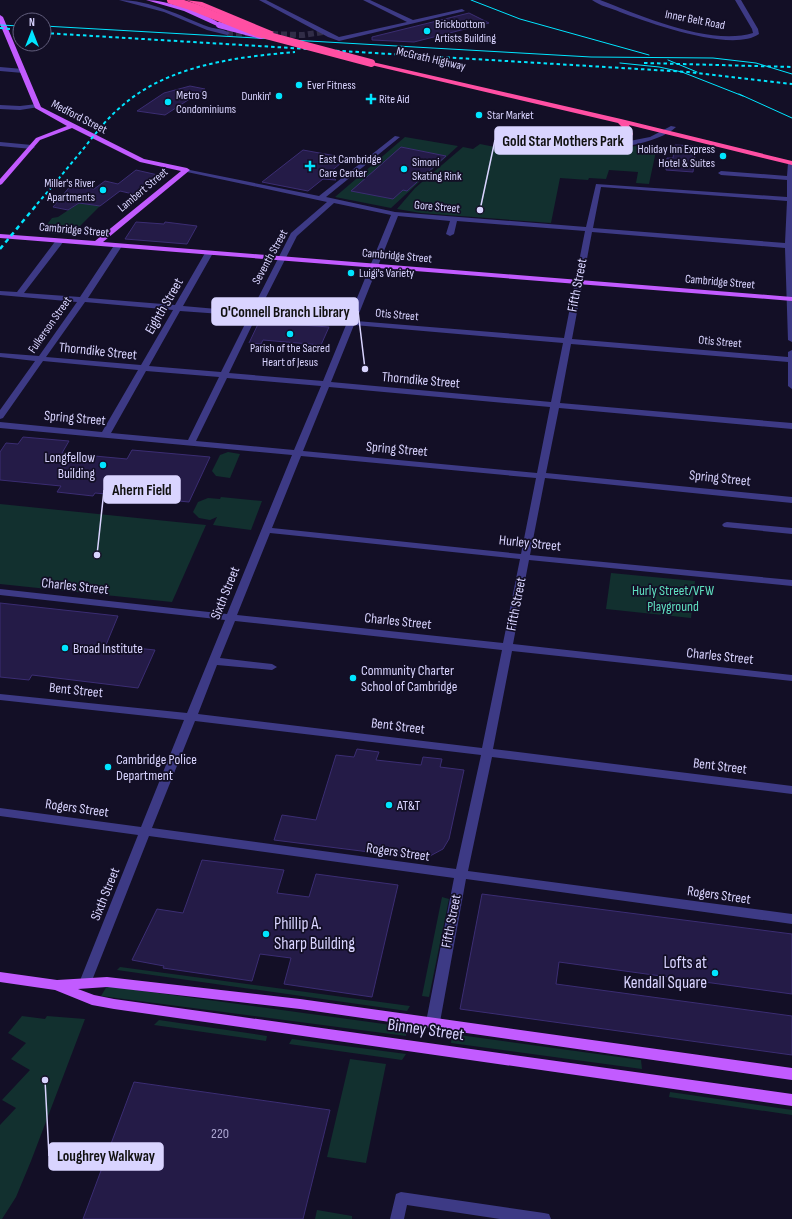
<svg xmlns="http://www.w3.org/2000/svg" width="792" height="1219" viewBox="0 0 792 1219" font-family="'Sofia Sans Condensed',sans-serif">
  <style>
    .green { fill: #12302f }
    .building { fill: #241b47; stroke: #3b2d73 }
    .lines { fill: none; stroke-linecap: round; stroke-linejoin: round }
    .minor-tunnel { stroke: #312d47; stroke-width: 6; stroke-dasharray: 6 3; stroke-linecap: butt }
    .minor { fill: #3d3a85; fill-rule: evenodd }
    .major { fill: #c25bff; fill-rule: evenodd }
    .highway { fill: #ff4fa3; fill-rule: evenodd }
    .tram { stroke: #00e5ff; stroke-width: 1 }
    .rail-far1 { stroke: #00e5ff; stroke-width: 2; stroke-dasharray: 3.5 3; stroke-linecap: butt }
    .rail { stroke: #00e5ff; stroke-width: 2.5; stroke-dasharray: 4.5 4; stroke-linecap: butt }
    .major-bridge { stroke: #c25bff; stroke-width: 6 }
    .highway-bridge { stroke: #ff4fa3; stroke-width: 8 }
    .poi-dot { fill: #00e5ff; stroke: #130f26; stroke-width: 1.5 }
    .labels { text-anchor: middle; dominant-baseline: central; stroke-width: 3.5; stroke-linejoin: round; paint-order: stroke }
    .far-street-label { font-size: 12px; fill: #d9d4ff; stroke: #130f26 }
    .far-poi-label { font-size: 12px; fill: #d9d4ff; stroke: #130f26; text-anchor: start }
    .street-label { font-size: 14px; fill: #d9d4ff; stroke: #130f26 }
    .poi-label { font-size: 14px; fill: #d9d4ff; stroke: #130f26; text-anchor: start }
    .park-label { font-size: 14px; fill: #5fe0c0; stroke: #130f26 }
    .near-number-label { font-size: 14px; fill: #aca6d1 }
    .near-poi-label { font-size: 17px; fill: #d9d4ff; stroke: #130f26; text-anchor: start }
    .near-street-label { font-size: 17px; fill: #d9d4ff; stroke: #130f26 }
    .leader { fill: none; stroke: #d9d4ff; stroke-width: 1.5 }
    .callout-dot { fill: #d9d4ff; stroke: #130f26; stroke-width: 1.5 }
    .callout { fill: #d9d4ff; stroke: #d9d4ff; stroke-width: 1.5 }
    .callout-label { font-size: 15px; text-anchor: middle; font-weight: bold; fill: #111 }
  </style>
  <rect width="100%" height="100%" fill="#130f26"/>
  <g class="green">
    <path d="M 405,137 L 458,146 L 391,208 L 335,197 Z"/>
    <path d="M 480,144 L 525,153 L 532,147 L 555,153 L 613,150 L 641,145 L 656,151 L 649,184 L 636,183 L 638,172 L 609,170 L 606,179 L 589,178 L 588,180 L 560,178 L 551,223 L 421,213 L 397,209 L 415,188 L 463,147 L 473,149 Z"/>
    <path d="M 79,203 L 100,206 L 71,235 L 49,233 L 50,231 L 42,231 L 52,218 L 58,217 Z"/>
    <path d="M 228,452 L 240,454 L 230,478 L 216,476 L 212,471 L 220,455 Z"/>
    <path d="M 221,497 L 262,501 L 251,530 L 213,525 L 217,517 L 210,520 L 199,518 L 193,512 L 198,502 L 208,498 L 220,499 Z"/>
    <path d="M 0,504 L 206,525 L 172,602 L 0,584 Z"/>
    <path d="M 611,573 L 695,581 L 691,618 L 606,609 Z"/>
    <path d="M 442,897 L 449,899 L 429,997 L 422,996 Z"/>
    <path d="M 120,967 L 410,1006 L 407,1011 L 117,970 Z"/>
    <path d="M 107,986 L 406,1027 L 406,1036 L 101,996 Z"/>
    <path d="M 22,1016 L 45,1019 L 47,1016 L 85,1019 L 31,1161 L 16,1197 L 2,1219 L 0,1219 L 0,1125 L 16,1108 L 2,1100 L 30,1070 L 11,1059 L 26,1043 L 8,1033 Z"/>
    <path d="M 159,1020 L 267,1036 L 266,1041 L 154,1025 Z"/>
    <path d="M 452,1034 L 641,1060 L 642,1069 L 451,1043 Z"/>
    <path d="M 292,1039 L 406,1054 L 402,1060 L 289,1044 Z"/>
    <path d="M 350,1059 L 386,1064 L 366,1163 L 327,1157 Z"/>
    <path d="M 670,1092 L 792,1110 L 792,1115 L 669,1097 Z"/>
    <path d="M 317,1210 L 352,1216 L 352,1219 L 315,1219 Z"/>
  </g>
  <g class="building">
    <path d="M 469,13 L 489,23 L 414,42 L 372,40 L 372,37 Z"/>
    <path d="M 190,86 L 205,89 L 165,115 L 137,111 L 164,93 Z"/>
    <path d="M 675,145 L 696,146 L 693,172 L 666,170 L 667,158 L 673,158 Z"/>
    <path d="M 401,147 L 446,156 L 407,191 L 403,190 L 393,199 L 351,191 Z"/>
    <path d="M 303,150 L 347,158 L 329,173 L 336,180 L 323,179 L 308,191 L 262,182 Z"/>
    <path d="M 136,170 L 158,175 L 133,194 L 120,191 L 100,206 L 79,203 L 68,210 L 53,207 L 72,184 L 94,189 L 105,181 L 118,184 Z"/>
    <path d="M 136,222 L 164,224 L 165,222 L 197,226 L 187,244 L 125,239 Z"/>
    <path d="M 259,322 L 329,327 L 321,345 L 263,340 L 261,344 L 249,343 Z"/>
    <path d="M 23,437 L 69,441 L 62,453 L 127,459 L 132,450 L 210,457 L 189,502 L 95,493 L 93,496 L 57,492 L 61,486 L 0,480 L 0,452 L 6,443 L 18,444 Z"/>
    <path d="M 0,603 L 118,616 L 106,645 L 155,650 L 138,688 L 32,675 L 29,680 L 0,677 Z"/>
    <path d="M 357,749 L 379,752 L 376,760 L 421,765 L 423,757 L 442,759 L 440,767 L 464,770 L 449,839 L 443,849 L 430,856 L 417,858 L 274,840 L 282,815 L 316,820 L 336,755 L 354,757 Z"/>
    <path d="M 202,860 L 284,870 L 277,893 L 309,897 L 316,874 L 398,885 L 372,997 L 284,984 L 291,958 L 260,954 L 252,981 L 163,968 L 164,966 L 132,960 L 157,909 L 183,913 Z"/>
    <path d="M 482,894 L 792,934 L 792,994 L 559,962 L 556,984 L 792,1016 L 792,1055 L 460,1009 Z"/>
    <path d="M 134,1082 L 330,1110 L 303,1219 L 83,1219 Z"/>
  </g>
  <g class="lines">
    <path class="minor-tunnel" d="M 227,33 L 303,35 L 323,32"/>
    <g class="minor">
      <path d="M 119,0 C 151,0 180,16 209,27 C 216,29 224,29 230,33 L 227,35 L 207,30 L 164,12 Z"/>
      <path d="M 259,0 L 266,0 L 339,37 L 407,22 L 363,0 L 370,0 L 413,20 L 462,9 L 465,11 L 339,41 L 328,37 Z"/>
      <path d="M 592,0 L 600,0 C 641,16 710,46 753,33 L 752,29 L 735,0 L 741,0 L 758,29 L 759,34 C 732,53 650,23 620,12 C 611,8 600,6 592,0 Z"/>
      <path d="M 0,67 L 23,69 L 26,71 L 23,73 L 0,71 Z"/>
      <path d="M 37,104 L 40,106 L 39,107 L 20,110 L 0,109 L 0,105 L 20,106 Z"/>
      <path d="M 671,126 L 676,127 C 654,148 584,153 554,150 C 542,149 530,145 518,143 L 515,141 L 518,139 L 555,146 L 609,145 L 650,137 Z"/>
      <path d="M 395,136 L 400,137 L 326,197 L 395,212 L 586,227 L 596,184 L 787,197 L 787,180 L 721,175 L 718,173 L 721,171 L 787,176 L 788,163 L 792,161 L 792,342 L 788,340 L 785,248 L 592,232 L 572,339 L 788,357 L 788,352 L 792,350 L 792,389 L 788,386 L 788,362 L 571,344 L 560,403 L 792,423 L 792,429 L 559,408 L 546,473 L 792,497 L 792,503 L 545,478 L 530,555 L 792,580 L 792,586 L 529,560 L 513,644 L 792,675 L 792,681 L 512,651 L 493,749 L 792,786 L 792,794 L 492,757 L 468,871 L 792,914 L 792,924 L 466,879 L 440,1022 L 438,1026 L 433,1027 L 428,1026 L 426,1022 L 454,878 L 149,836 L 91,983 L 90,987 L 85,988 L 80,987 L 79,983 L 138,835 L 0,816 L 0,808 L 141,827 L 184,720 L 0,700 L 0,694 L 187,713 L 225,620 L 0,595 L 0,589 L 227,614 L 292,455 L 0,428 L 0,422 L 102,432 L 138,370 L 43,361 L 3,418 L 0,419 L 0,410 L 35,361 L 0,357 L 0,353 L 39,356 L 77,302 L 0,295 L 0,291 L 17,292 L 57,239 L 60,239 L 64,241 L 24,293 L 80,297 L 115,244 L 118,244 L 122,246 L 88,298 L 175,305 L 205,253 L 209,251 L 213,253 L 183,306 L 251,312 L 291,233 L 327,202 L 187,172 L 184,170 L 185,169 L 319,196 ZM 601,187 L 787,201 L 785,243 L 593,228 ZM 334,203 L 391,215 L 348,320 L 258,313 L 297,236 ZM 398,216 L 450,221 L 446,234 L 450,236 L 454,234 L 457,221 L 585,231 L 564,338 L 356,321 ZM 85,302 L 173,310 L 141,365 L 46,357 ZM 180,311 L 249,316 L 221,372 L 149,366 ZM 256,317 L 346,325 L 323,381 L 229,373 ZM 354,325 L 563,343 L 551,402 L 331,382 ZM 146,371 L 219,377 L 188,440 L 111,433 ZM 227,378 L 321,386 L 294,450 L 196,441 ZM 329,387 L 550,407 L 537,473 L 303,451 ZM 301,456 L 536,478 L 521,554 L 272,528 ZM 270,533 L 520,559 L 503,643 L 237,615 ZM 235,621 L 502,650 L 482,748 L 198,714 L 217,665 L 272,670 L 277,667 L 272,664 L 220,658 ZM 195,721 L 481,755 L 456,869 L 152,828 Z"/>
      <path d="M 0,142 L 32,145 L 35,147 L 32,149 L 0,146 Z"/>
      <path d="M 727,522 L 792,528 L 792,534 L 724,527 L 722,525 L 724,523 Z"/>
      <path d="M 401,1192 L 544,1213 L 549,1214 L 551,1219 L 500,1219 L 407,1205 L 404,1219 L 390,1219 L 396,1194 Z"/>
    </g>
    <g class="major">
      <path d="M 146,0 C 166,0 207,13 222,25 L 217,26 L 184,11 Z"/>
      <path d="M 0,15 L 3,17 L 41,107 L 144,159 L 187,168 L 190,170 L 103,242 L 792,297 L 792,301 L 0,238 L 0,234 L 95,241 L 181,171 L 140,162 L 72,128 L 40,140 L 2,184 L 0,185 L 0,179 L 36,138 L 67,126 L 35,108 L 0,24 Z"/>
      <path d="M 0,972 L 57,980 L 107,977 L 300,999 L 792,1068 L 792,1080 L 300,1009 L 107,987 L 78,989 L 94,995 L 114,999 L 792,1094 L 792,1106 L 114,1009 L 92,1005 L 55,990 L 0,982 Z"/>
    </g>
    <g class="highway">
      <path d="M 186,0 L 202,2 L 274,32 L 271,34 L 248,26 Z"/>
      <path d="M 368,61 L 621,119 L 792,161 L 792,165 L 629,125 L 633,134 L 629,141 L 619,147 L 615,145 L 625,134 L 624,129 L 618,123 L 371,65 L 367,63 Z"/>
    </g>
    <g class="tram">
      <path d="M 471,0 L 520,19 L 649,55"/>
      <path d="M 0,25 L 20,26"/>
      <path d="M 44,26 L 591,57 L 713,58 L 756,63 L 792,74"/>
      <path d="M 668,60 L 697,72"/>
      <path d="M 620,63 L 659,67 L 682,72 L 743,96"/>
      <path d="M 739,94 L 792,118"/>
    </g>
    <g class="rail-far1">
      <path d="M 0,28 L 20,30"/>
      <path d="M 44,33 L 688,72 L 792,84"/>
      <path d="M 644,63 L 792,67"/>
      <path d="M 37,204 C 53,186 68,167 84,148 C 96,133 108,117 123,105 C 169,65 237,57 295,52"/>
    </g>
    <path class="rail" d="M 0,249 L 38,203"/>
    <path class="major-bridge" d="M 219,25 L 261,36"/>
    <path class="highway-bridge" d="M 171,0 L 193,7 L 258,33 L 371,63"/>
  </g>
  <g class="poi-dot">
    <circle cx="427" cy="31" r="4"/>
    <circle cx="299" cy="85" r="4"/>
    <circle cx="279" cy="96" r="4"/>
    <path d="M369 93h4v4h4v4h-4v4h-4v-4h-4v-4h4z"/>
    <circle cx="168" cy="102" r="4"/>
    <circle cx="479" cy="115" r="4"/>
    <circle cx="723" cy="156" r="4"/>
    <path d="M308 160h4v4h4v4h-4v4h-4v-4h-4v-4h4z"/>
    <circle cx="404" cy="169" r="4"/>
    <circle cx="103" cy="190" r="4"/>
    <circle cx="351" cy="273" r="4"/>
    <circle cx="290" cy="334" r="4"/>
    <circle cx="103" cy="465" r="4"/>
    <circle cx="65" cy="648" r="4"/>
    <circle cx="353" cy="678" r="4"/>
    <circle cx="108" cy="767" r="4"/>
    <circle cx="389" cy="805" r="4"/>
    <circle cx="266" cy="934" r="4"/>
    <circle cx="715" cy="973" r="4"/>
  </g>
  <g class="labels">
    <g class="far-street-label">
      <text transform="translate(695 20) rotate(11)">Inner Belt Road</text>
      <text transform="translate(431 59) rotate(13)">McGrath Highway</text>
      <text transform="translate(79 117) rotate(27)">Medford Street</text>
      <text transform="translate(143 190) rotate(-40)">Lambert Street</text>
      <text transform="translate(437 207) rotate(5)">Gore Street</text>
      <text transform="translate(74 230) rotate(5)">Cambridge Street</text>
      <text transform="translate(397 256) rotate(5)">Cambridge Street</text>
      <text transform="translate(270 257) rotate(-61)">Seventh Street</text>
      <text transform="translate(720 282) rotate(5)">Cambridge Street</text>
      <text transform="translate(397 315) rotate(5)">Otis Street</text>
      <text transform="translate(50 325) rotate(-55)">Fulkerson Street</text>
      <text transform="translate(720 342) rotate(5)">Otis Street</text>
    </g>
    <g class="far-poi-label">
      <text x="435" y="24">Brickbottom<tspan x="435" dy="14">Artists Building</tspan></text>
      <text x="307" y="85">Ever Fitness</text>
      <text x="176" y="95">Metro 9<tspan x="176" dy="14">Condominiums</tspan></text>
      <text x="271" y="96" text-anchor="end">Dunkin'</text>
      <text x="379" y="99">Rite Aid</text>
      <text x="487" y="115">Star Market</text>
      <text x="715" y="149" text-anchor="end">Holiday Inn Express<tspan x="715" dy="14">Hotel &amp; Suites</tspan></text>
      <text x="319" y="159">East Cambridge<tspan x="319" dy="14">Care Center</tspan></text>
      <text x="412" y="162">Simoni<tspan x="412" dy="14">Skating Rink</tspan></text>
      <text x="95" y="183" text-anchor="end">Miller's River<tspan x="95" dy="14">Apartments</tspan></text>
      <text x="359" y="273">Luigi's Variety</text>
      <text x="290" y="348" text-anchor="middle">Parish of the Sacred<tspan x="290" dy="14">Heart of Jesus</tspan></text>
    </g>
    <g class="street-label">
      <text transform="translate(577 285) rotate(-79)">Fifth Street</text>
      <text transform="translate(164 306) rotate(-60)">Eighth Street</text>
      <text transform="translate(98 351) rotate(6)">Thorndike Street</text>
      <text transform="translate(421 380) rotate(5)">Thorndike Street</text>
      <text transform="translate(75 418) rotate(5)">Spring Street</text>
      <text transform="translate(397 449) rotate(5)">Spring Street</text>
      <text transform="translate(720 478) rotate(6)">Spring Street</text>
      <text transform="translate(530 543) rotate(6)">Hurley Street</text>
      <text transform="translate(75 586) rotate(6)">Charles Street</text>
      <text transform="translate(225 593) rotate(-68)">Sixth Street</text>
      <text transform="translate(516 604) rotate(-79)">Fifth Street</text>
      <text transform="translate(398 621) rotate(6)">Charles Street</text>
      <text transform="translate(720 656) rotate(6)">Charles Street</text>
      <text transform="translate(76 690) rotate(6)">Bent Street</text>
      <text transform="translate(398 726) rotate(7)">Bent Street</text>
      <text transform="translate(720 766) rotate(7)">Bent Street</text>
      <text transform="translate(77 808) rotate(8)">Rogers Street</text>
      <text transform="translate(398 852) rotate(8)">Rogers Street</text>
      <text transform="translate(105 894) rotate(-68)">Sixth Street</text>
      <text transform="translate(719 895) rotate(8)">Rogers Street</text>
      <text transform="translate(451 921) rotate(-79)">Fifth Street</text>
    </g>
    <g class="poi-label">
      <text x="95" y="457" text-anchor="end">Longfellow<tspan x="95" dy="16">Building</tspan></text>
      <text x="73" y="648">Broad Institute</text>
      <text x="361" y="670">Community Charter<tspan x="361" dy="16">School of Cambridge</tspan></text>
      <text x="116" y="759">Cambridge Police<tspan x="116" dy="16">Department</tspan></text>
      <text x="397" y="805">AT&amp;T</text>
    </g>
    <g class="park-label">
      <text x="673" y="590">Hurly Street/VFW<tspan x="673" dy="16">Playground</tspan></text>
    </g>
    <g class="near-number-label">
      <text x="220" y="1133">220</text>
    </g>
    <g class="near-poi-label">
      <text x="274" y="924">Phillip A.<tspan x="274" dy="20">Sharp Building</tspan></text>
      <text x="707" y="963" text-anchor="end">Lofts at<tspan x="707" dy="20">Kendall Square</tspan></text>
    </g>
    <g class="near-street-label">
      <text transform="translate(426 1030) rotate(8)">Binney Street</text>
    </g>
  </g>
  <path class="leader" d="M480 210L495 140M365 369L358 311M97 555L104 490M45 1080L49 1156"/>
  <g class="callout-dot">
    <circle cx="480" cy="210" r="4"/>
    <circle cx="365" cy="369" r="4"/>
    <circle cx="97" cy="555" r="4"/>
    <circle cx="45" cy="1080" r="4"/>
  </g>
  <g class="callout">
    <rect x="495" y="127" width="137" height="27" rx="4"/>
    <rect x="212" y="298" width="146" height="27" rx="4"/>
    <rect x="104" y="476" width="76" height="27" rx="4"/>
    <rect x="49" y="1143" width="114" height="27" rx="4"/>
  </g>
  <g class="callout-label">
    <text x="563" y="146">Gold Star Mothers Park</text>
    <text x="285" y="317">O'Connell Branch Library</text>
    <text x="142" y="495">Ahern Field</text>
    <text x="106" y="1161">Loughrey Walkway</text>
  </g>
  <g transform="translate(32 32)"><circle r="19" fill="#130f26" stroke="#625e7d"/>
  <path d="M0-3L7 15L0 10L-7 15Z" fill="#00e5ff"/>
  <text y="-6" font-size="11" font-weight="bold" text-anchor="middle" fill="#d9d4ff">N</text>
  </g>
</svg>
